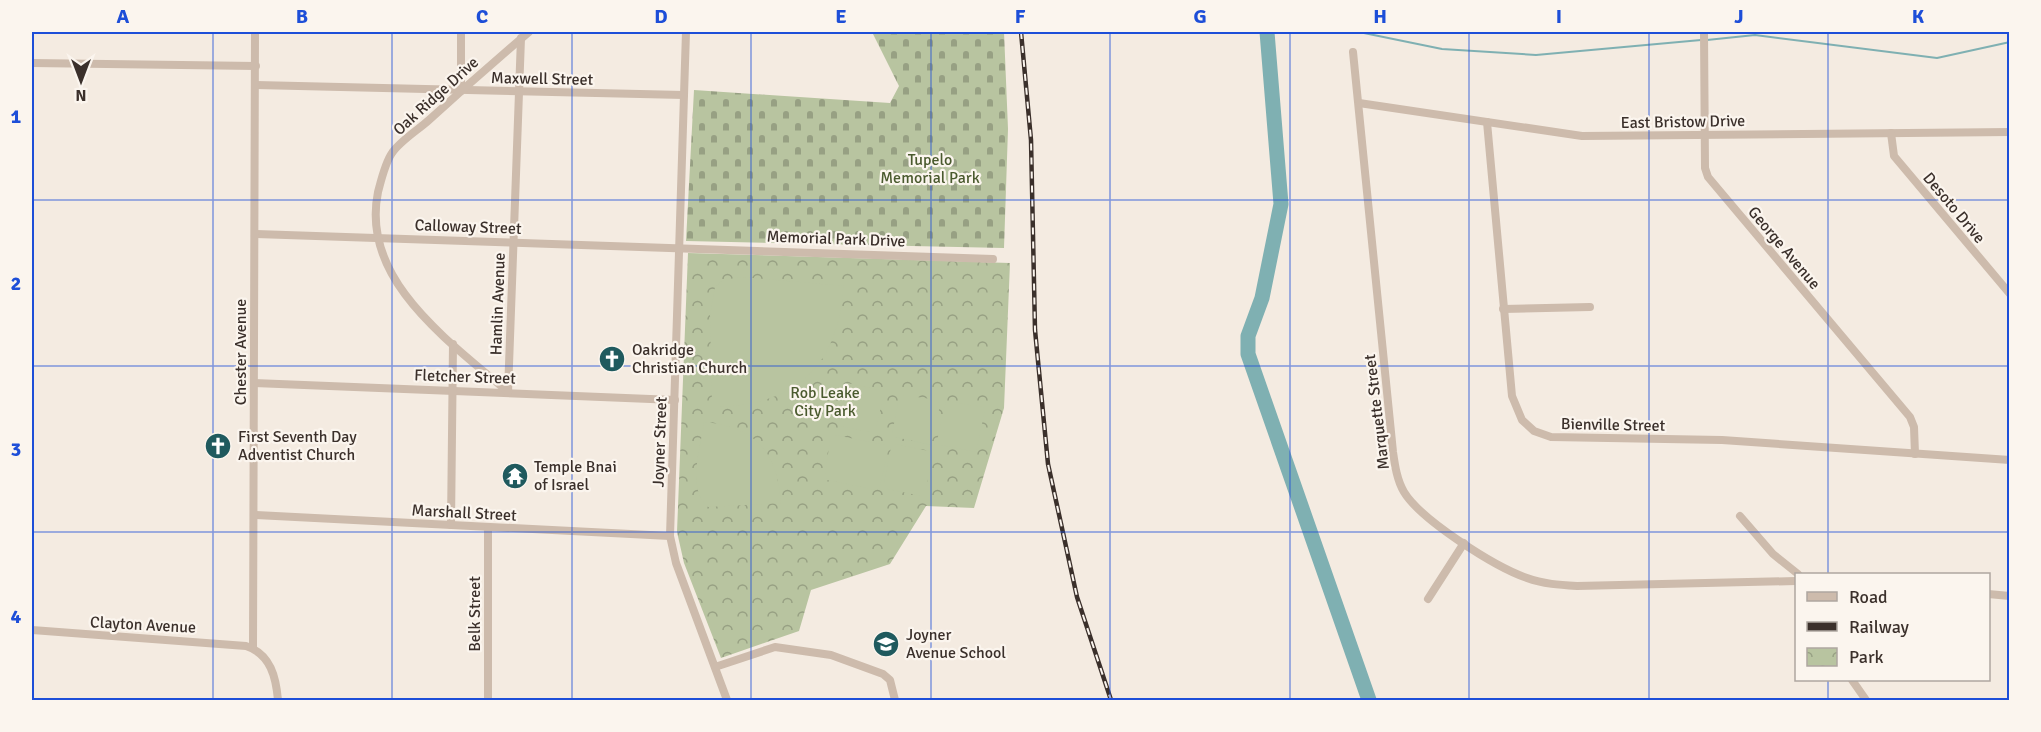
<svg xmlns="http://www.w3.org/2000/svg" width="2041" height="732" viewBox="0 0 2041 732" font-family="Signika,sans-serif">
  <style>
    .cemetery { fill: url(#cemetery-stones) }
    .park { fill: url(#park-crowns) }
    .pitch { fill: #b8c4a0 }
    .lines { fill: none; stroke-linecap: round; stroke-linejoin: round }
    .stream { stroke: #7fb0b2; stroke-width: 2 }
    .river { stroke: #7fb0b2; stroke-width: 15 }
    .minor { stroke: #cdbbac; stroke-width: 8 }
    .rail-casing { stroke: #3b302b; stroke-width: 4.5 }
    .rail { stroke: #fbf5ee; stroke-width: 2; stroke-dasharray: 7; stroke-linecap: butt }
    .grid { fill: none; stroke: #1d4ed8; stroke-width: 1.5; stroke-opacity: 0.55 }
    .labels { text-anchor: middle; dominant-baseline: central; stroke-width: 4.5; stroke-linejoin: round; paint-order: stroke }
    .street-label { font-size: 16px; fill: #3b302b; stroke: #fbf5ee }
    .park-label { font-size: 16px; fill: #4a5a2e; stroke: #fbf5ee }
    .poi-label { font-size: 16px; fill: #3b302b; stroke: #fbf5ee; text-anchor: start }
    .neatline { fill: none; stroke: #1d4ed8; stroke-width: 2 }
    .grid-label { font-size: 20px; text-anchor: middle; font-weight: bold; fill: #1d4ed8 }
  </style>
  <defs>
    <pattern id="cemetery-stones" width="16" height="16" patternUnits="userSpaceOnUse" patternTransform="scale(1.5)"><rect width="16" height="16" fill="#b8c4a0"/><path d="M2 7V4a2 2 0 0 1 4 0v3zM10 15v-3a2 2 0 0 1 4 0v3z" fill="#97a083"/></pattern>
    <pattern id="park-crowns" width="20" height="18" patternUnits="userSpaceOnUse" patternTransform="scale(1.5)"><rect width="20" height="18" fill="#b8c4a0"/><path d="M2 6a3 3 0 1 1 6 0M12 15a3 3 0 1 1 6 0" fill="none" stroke="#97a083"/></pattern>
  </defs>
  <rect width="100%" height="100%" fill="#f4ebe1"/>
  <path class="cemetery" d="M 872,32 L 1004,32 L 1008,129 L 1004,248 L 686,241 L 694,90 L 890,103 L 899,86 Z"/>
  <path class="park" d="M 688,253 L 1010,263 L 1004,408 L 974,508 L 926,506 L 890,564 L 811,590 L 799,631 L 721,658 L 684,563 L 677,532 Z"/>
  <g class="pitch">
    <path d="M 742,277 L 844,286 C 837,369 795,406 712,407 L 710,315 L 715,287 L 723,280 Z"/>
    <path d="M 847,383 L 879,390 L 884,394 L 876,428 L 870,432 L 839,426 L 835,421 L 841,385 Z"/>
    <path d="M 903,395 L 938,400 L 940,406 L 931,445 L 895,437 L 892,434 L 899,398 Z"/>
    <path d="M 946,401 L 983,407 L 985,410 L 976,452 L 941,445 L 937,441 Z"/>
    <path d="M 704,422 C 756,427 777,452 781,503 L 708,507 C 686,489 701,447 704,422 Z"/>
    <path d="M 835,435 L 885,445 L 888,450 L 880,486 L 876,490 L 827,480 L 825,475 L 830,440 Z"/>
    <path d="M 895,444 L 929,451 L 933,458 L 925,492 L 921,496 L 888,489 L 884,483 L 891,447 Z"/>
  </g>
  <g class="lines">
    <g class="stream">
      <path d="M 1359,32 L 1442,49 L 1536,55 L 1701,40"/>
      <path d="M 1707,40 L 1755,35 L 1937,58 L 2010,42"/>
    </g>
    <path class="river" d="M 1267,32 L 1281,204 L 1262,298 L 1248,336 L 1248,354 L 1369,700"/>
    <g class="minor">
      <path d="M 686,32 L 670,536 L 676,563 L 727,700"/>
      <path d="M 1704,32 L 1705,168 L 1708,177 L 1910,417 L 1914,427 L 1915,454"/>
      <path d="M 1353,52 L 1393,452 C 1395,466 1397,480 1404,492 C 1421,520 1495,567 1527,578 C 1543,584 1560,585 1577,586 L 1796,581"/>
      <path d="M 32,63 L 256,66"/>
      <path d="M 256,85 L 684,95"/>
      <path d="M 461,91 L 461,32"/>
      <path d="M 1359,103 L 1582,136 L 2010,132"/>
      <path d="M 1487,122 L 1512,396 L 1522,420 L 1534,431 L 1551,437 L 1722,440 L 2010,460"/>
      <path d="M 1891,133 L 1894,156 L 2010,294"/>
      <path d="M 256,234 L 993,259"/>
      <path d="M 1503,309 L 1590,307"/>
      <path d="M 254,383 L 675,400"/>
      <path d="M 508,392 C 449,341 360,280 378,192 C 381,181 385,163 392,153 C 400,141 418,130 429,120 C 462,90 495,61 529,32"/>
      <path d="M 508,392 L 521,38"/>
      <path d="M 256,515 L 670,536"/>
      <path d="M 1740,516 L 1773,554 L 1798,574"/>
      <path d="M 451,525 L 453,344"/>
      <path d="M 488,528 L 488,700"/>
      <path d="M 1988,594 L 2010,596"/>
      <path d="M 1428,599 L 1464,543"/>
      <path d="M 32,630 L 246,646 C 271,654 276,678 278,700"/>
      <path d="M 253,648 L 255,32"/>
      <path d="M 715,667 L 775,647 L 831,655 L 883,674 L 890,680 L 895,700"/>
      <path d="M 1852,680 L 1866,700"/>
    </g>
    <defs>
      <path id="rail" d="M 1021,32 L 1031,140 L 1035,330 L 1048,464 L 1077,597 L 1111,700"/>
    </defs>
    <use href="#rail" class="rail-casing"/>
    <use href="#rail" class="rail"/>
  </g>
  <path class="grid" d="M 213,32 L 213,700M 392,32 L 392,700M 572,32 L 572,700M 751,32 L 751,700M 931,32 L 931,700M 1110,32 L 1110,700M 1290,32 L 1290,700M 1469,32 L 1469,700M 1649,32 L 1649,700M 1828,32 L 1828,574M 32,200 L 2010,200M 32,366 L 2010,366M 32,532 L 2010,532M 1828,680 L 1828,700"/>
  <defs>
    <symbol id="church-disc" viewBox="-11 -11 22 22"><circle r="9.5" fill="#1f5a5e" stroke="#fbf5ee"/><path d="M-1.2-6h2.4v3.5h3.3v2.4h-3.3V6h-2.4V-.1h-3.3v-2.4h3.3Z" fill="#fff"/></symbol>
    <symbol id="temple-disc" viewBox="-11 -11 22 22"><circle r="9.5" fill="#1f5a5e" stroke="#fbf5ee"/><path d="M0-6L5-2H3V0L6.5 2.5H4V6H1.5V3h-3V6H-4V2.5H-6.5L-3 0V-2H-5Z" fill="#fff"/></symbol>
    <symbol id="school-disc" viewBox="-11 -11 22 22"><circle r="9.5" fill="#1f5a5e" stroke="#fbf5ee"/><path d="M0-5L7-2L0 1L-7-2ZM-4 1L0 2.5L4 1V4Q0 6-4 4Z" fill="#fff"/></symbol>
  </defs>
  <g fill-rule="evenodd">
    <use href="#church-disc" x="597" y="344" width="30" height="30"/>
    <use href="#church-disc" x="203" y="431" width="30" height="30"/>
    <use href="#temple-disc" x="500" y="461" width="30" height="30"/>
    <use href="#school-disc" x="871" y="629" width="30" height="30"/>
  </g>
  <g class="labels">
    <g class="street-label">
      <text transform="translate(542 79) rotate(1)">Maxwell Street</text>
      <text transform="translate(436 96) rotate(-42)">Oak Ridge Drive</text>
      <text transform="translate(1683 122) rotate(-1)">East Bristow Drive</text>
      <text transform="translate(1954 208) rotate(50)">Desoto Drive</text>
      <text transform="translate(468 227) rotate(2)">Calloway Street</text>
      <text transform="translate(836 239) rotate(2)">Memorial Park Drive</text>
      <text transform="translate(1784 248) rotate(50)">George Avenue</text>
      <text transform="translate(498 304) rotate(-88)">Hamlin Avenue</text>
      <text transform="translate(241 352) rotate(-90)">Chester Avenue</text>
      <text transform="translate(465 377) rotate(2)">Fletcher Street</text>
      <text transform="translate(1377 412) rotate(-97)">Marquette Street</text>
      <text transform="translate(1613 425) rotate(1)">Bienville Street</text>
      <text transform="translate(660 442) rotate(-88)">Joyner Street</text>
      <text transform="translate(464 513) rotate(3)">Marshall Street</text>
      <text transform="translate(475 614) rotate(-90)">Belk Street</text>
      <text transform="translate(143 625) rotate(3)">Clayton Avenue</text>
    </g>
    <g class="park-label">
      <text x="930" y="160">Tupelo<tspan x="930" dy="18">Memorial Park</tspan></text>
      <text x="825" y="393">Rob Leake<tspan x="825" dy="18">City Park</tspan></text>
    </g>
    <g class="poi-label">
      <text x="632" y="350">Oakridge<tspan x="632" dy="18">Christian Church</tspan></text>
      <text x="238" y="437">First Seventh Day<tspan x="238" dy="18">Adventist Church</tspan></text>
      <text x="534" y="467">Temple Bnai<tspan x="534" dy="18">of Israel</tspan></text>
      <text x="906" y="635">Joyner<tspan x="906" dy="18">Avenue School</tspan></text>
    </g>
  </g>
  <rect width="2041" height="732" fill="none" stroke="#fbf5ee" stroke-width="66"/>
  <rect x="1795" y="573" width="195" height="108" fill="#fbf5ee" stroke="#aea6a0" stroke-width="1.5"/>
  <rect x="1807" y="592" width="30" height="9" fill="#cdbbac" stroke="#aea6a0" stroke-width="1.5"/>
  <text x="1849" y="603" font-size="18" fill="#3b302b">Road</text>
  <rect x="1807" y="622" width="30" height="9" fill="#3b302b" stroke="#aea6a0" stroke-width="1.5"/>
  <text x="1849" y="633" font-size="18" fill="#3b302b">Railway</text>
  <rect x="1807" y="648" width="30" height="18" fill="url(#park-crowns)" stroke="#aea6a0" stroke-width="1.5"/>
  <text x="1849" y="663" font-size="18" fill="#3b302b">Park</text>
  <g transform="translate(81 81) rotate(180)" stroke="#fbf5ee" stroke-width="4.5" paint-order="stroke">
  <path d="M0-4.5L10 22L0 15L-10 22Z" fill="#3b302b"/>
  <text y="-9" font-size="16" font-weight="bold" text-anchor="middle" fill="#3b302b">N</text>
  </g>
  <rect x="33" y="33" width="1975" height="666" class="neatline"/>
  <g class="grid-label">
    <text x="123" y="23">A</text>
    <text x="302" y="23">B</text>
    <text x="482" y="23">C</text>
    <text x="661" y="23">D</text>
    <text x="841" y="23">E</text>
    <text x="1020" y="23">F</text>
    <text x="1200" y="23">G</text>
    <text x="1380" y="23">H</text>
    <text x="1559" y="23">I</text>
    <text x="1739" y="23">J</text>
    <text x="1918" y="23">K</text>
    <text x="16" y="123">1</text>
    <text x="16" y="290">2</text>
    <text x="16" y="456">3</text>
    <text x="16" y="623">4</text>
  </g>
</svg>
